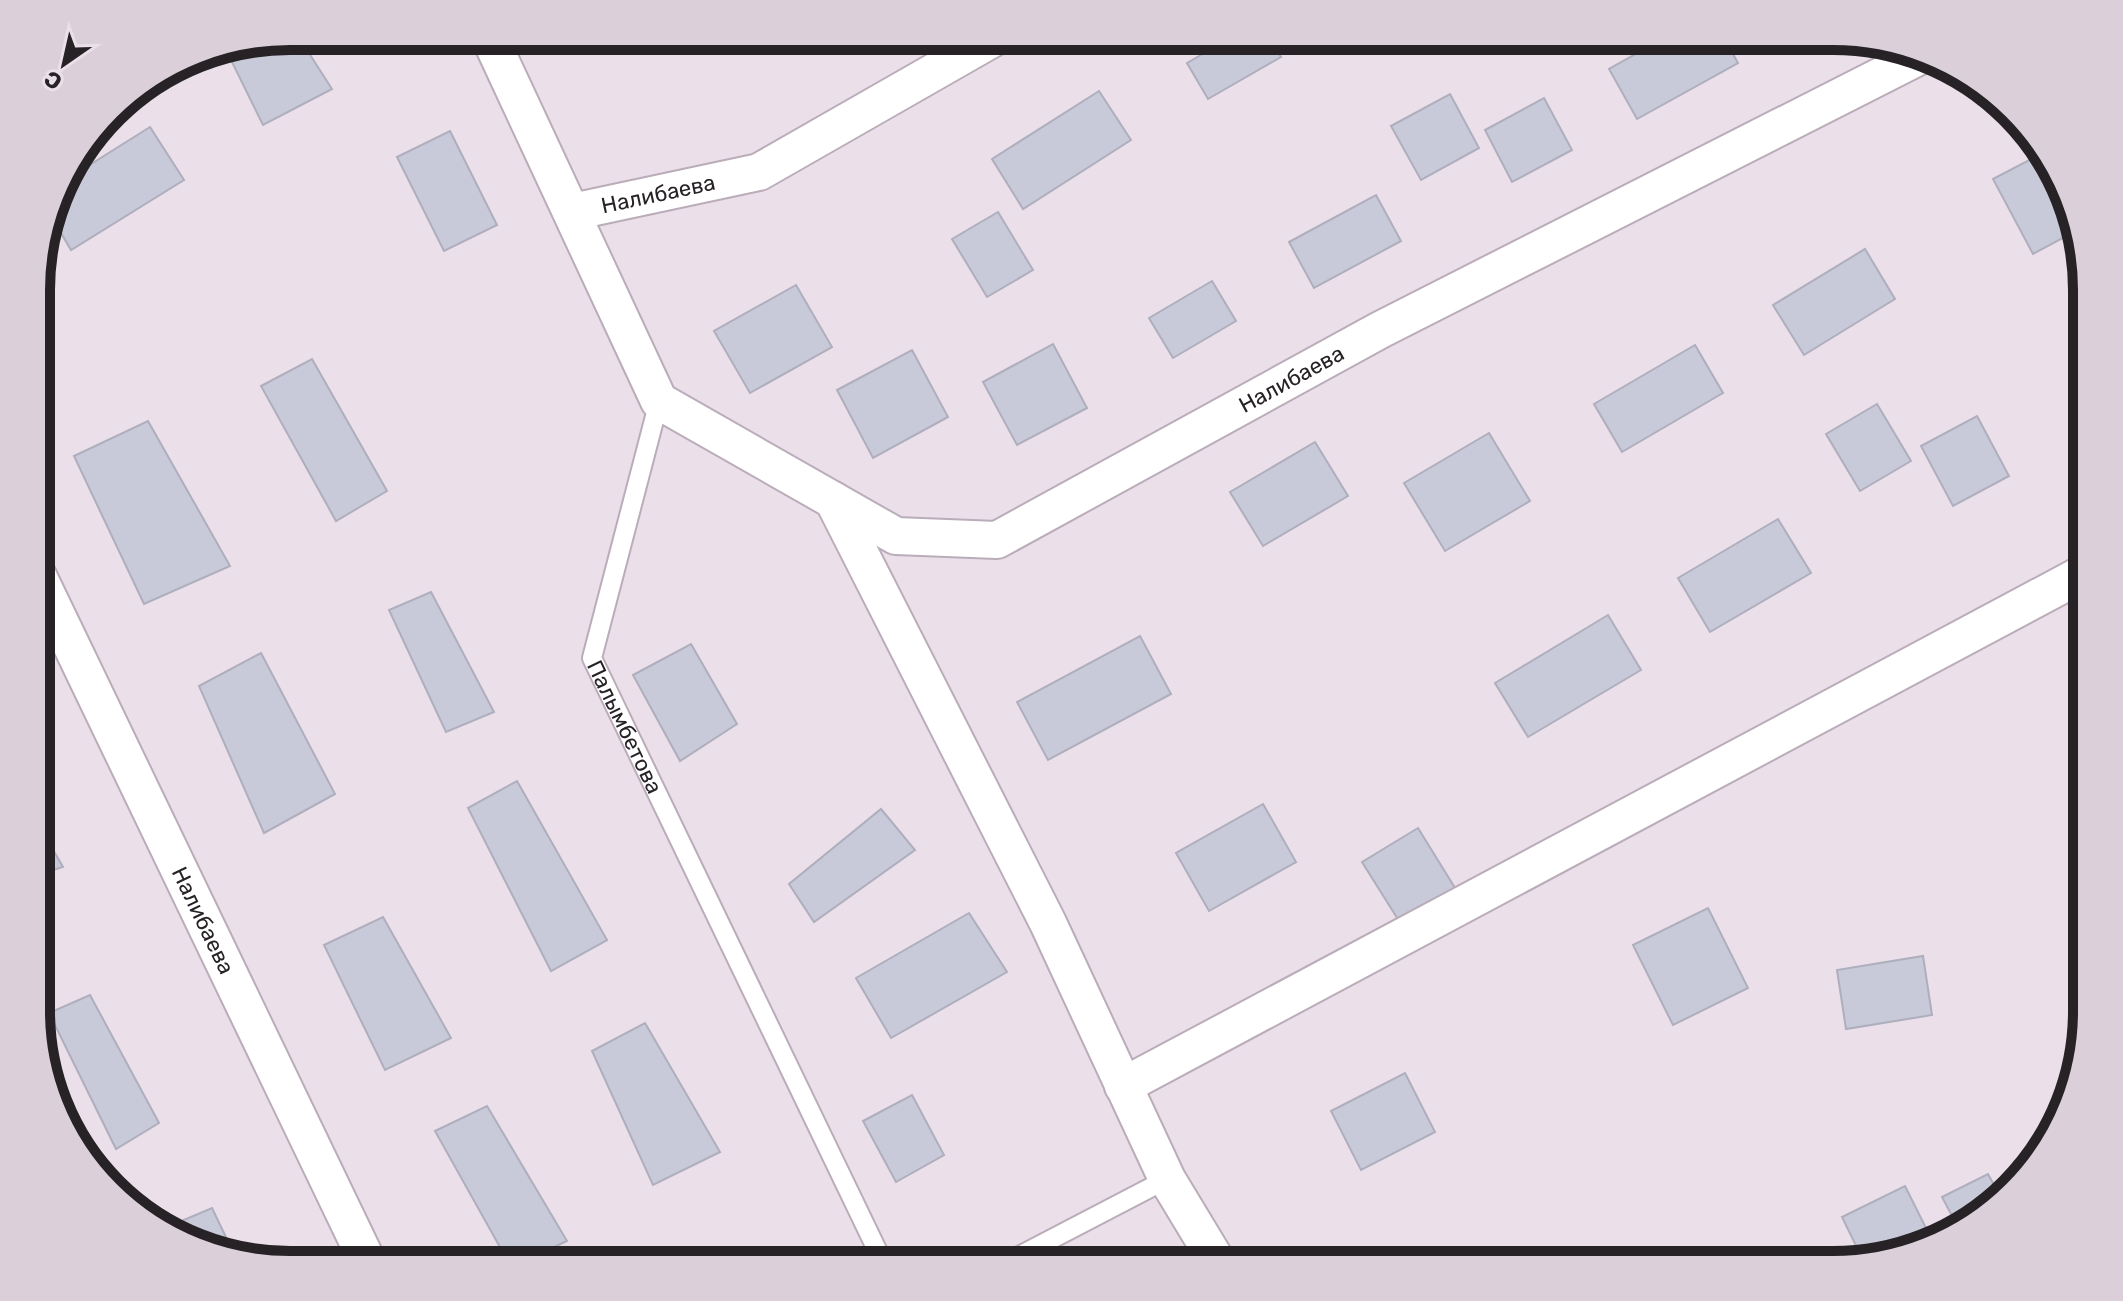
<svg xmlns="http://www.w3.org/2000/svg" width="2123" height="1301" viewBox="0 0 2123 1301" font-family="Rubik,sans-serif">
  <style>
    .building { fill: #c9cad9; stroke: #aeaebd; stroke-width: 2 }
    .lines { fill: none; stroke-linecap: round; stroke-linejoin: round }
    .service-casing { stroke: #baadb9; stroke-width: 22 }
    .minor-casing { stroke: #baadb9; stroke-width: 40 }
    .service { stroke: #fff; stroke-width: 18 }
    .minor { stroke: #fff; stroke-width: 36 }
    .labels { text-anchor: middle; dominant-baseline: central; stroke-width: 6; stroke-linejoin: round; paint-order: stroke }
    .street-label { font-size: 22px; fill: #262226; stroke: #ebdfea }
    .rim { fill: none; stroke: #262226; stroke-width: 10 }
  </style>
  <rect width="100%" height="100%" fill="#ebdfea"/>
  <g class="building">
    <path d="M 290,36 L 298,36 L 332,89 L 263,125 L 230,58 L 259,42 Z"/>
    <path d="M 1234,36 L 1268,36 L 1281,57 L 1208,99 L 1187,63 Z"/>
    <path d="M 1668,36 L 1723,36 L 1738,63 L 1637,119 L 1609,69 Z"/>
    <path d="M 1099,91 L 1131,140 L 1023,209 L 992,159 Z"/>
    <path d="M 1450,94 L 1479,148 L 1421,180 L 1391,126 Z"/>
    <path d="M 1544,98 L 1572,150 L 1512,182 L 1485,130 Z"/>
    <path d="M 150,127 L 184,180 L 71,250 L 51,216 L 61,183 Z"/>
    <path d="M 450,131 L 497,225 L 444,251 L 397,157 Z"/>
    <path d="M 2043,153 L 2053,163 L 2074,232 L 2033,254 L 1993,179 Z"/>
    <path d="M 1376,195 L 1401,241 L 1314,288 L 1289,242 Z"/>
    <path d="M 998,212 L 1033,270 L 987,297 L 952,239 Z"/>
    <path d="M 1865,249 L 1895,299 L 1804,355 L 1773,305 Z"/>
    <path d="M 1212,281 L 1236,321 L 1173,358 L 1149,318 Z"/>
    <path d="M 796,285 L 832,347 L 750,393 L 714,331 Z"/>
    <path d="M 1053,344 L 1087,408 L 1017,445 L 983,382 Z"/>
    <path d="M 1695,345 L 1723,393 L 1622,452 L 1594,404 Z"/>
    <path d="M 912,350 L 948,417 L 873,458 L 837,390 Z"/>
    <path d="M 312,359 L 387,491 L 336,521 L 261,386 Z"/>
    <path d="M 1877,404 L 1911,461 L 1860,491 L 1826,434 Z"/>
    <path d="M 1977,416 L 2009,476 L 1953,506 L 1921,446 Z"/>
    <path d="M 148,421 L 230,566 L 144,604 L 74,456 Z"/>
    <path d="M 1489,433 L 1530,501 L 1445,551 L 1404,483 Z"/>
    <path d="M 1315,442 L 1348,496 L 1263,546 L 1230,492 Z"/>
    <path d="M 1778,519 L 1811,573 L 1710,632 L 1678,578 Z"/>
    <path d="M 431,592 L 494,712 L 446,732 L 389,610 Z"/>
    <path d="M 1608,615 L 1641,670 L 1528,737 L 1495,683 Z"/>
    <path d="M 1140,636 L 1171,694 L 1048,760 L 1017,702 Z"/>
    <path d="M 691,644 L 737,724 L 680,761 L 633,675 Z"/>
    <path d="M 261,653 L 335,794 L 264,833 L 199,686 Z"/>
    <path d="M 517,781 L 607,940 L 551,971 L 468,808 Z"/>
    <path d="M 1263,804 L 1296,862 L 1209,911 L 1176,853 Z"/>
    <path d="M 881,809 L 915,850 L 814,922 L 789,884 Z"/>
    <path d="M 38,824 L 63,867 L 38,875 Z"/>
    <path d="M 1418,828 L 1455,888 L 1399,921 L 1362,862 Z"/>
    <path d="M 1708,908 L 1748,988 L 1673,1025 L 1633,945 Z"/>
    <path d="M 969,913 L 1007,972 L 891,1038 L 856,978 Z"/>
    <path d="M 383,917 L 451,1038 L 385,1070 L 324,945 Z"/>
    <path d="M 1923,956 L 1932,1015 L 1846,1029 L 1837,970 Z"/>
    <path d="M 90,995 L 159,1123 L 116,1149 L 49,1013 Z"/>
    <path d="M 645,1023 L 720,1152 L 653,1185 L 592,1051 Z"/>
    <path d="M 1405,1073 L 1435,1132 L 1361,1170 L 1331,1111 Z"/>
    <path d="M 912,1095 L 944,1155 L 896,1182 L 863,1121 Z"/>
    <path d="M 487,1106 L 567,1241 L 515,1265 L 510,1265 L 435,1131 Z"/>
    <path d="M 1988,1174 L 1999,1194 L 1960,1231 L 1942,1197 Z"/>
    <path d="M 1905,1186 L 1932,1240 L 1863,1260 L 1842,1217 Z"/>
    <path d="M 212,1208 L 236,1258 L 224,1256 L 165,1230 L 165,1228 Z"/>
  </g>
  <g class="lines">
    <defs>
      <g id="service">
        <path id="s1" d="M 659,401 L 592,658 L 879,1254 L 892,1265"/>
        <path d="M 1002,1265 L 1167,1179"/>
      </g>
      <g id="minor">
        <path id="s2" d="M 489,36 L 659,401 L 896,536 L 997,540 L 1380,330 L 1922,55"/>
        <path id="s3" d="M 572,212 L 759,172 L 997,36"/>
        <path d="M 833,500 L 1048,923 L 1167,1179 L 1219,1265"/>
        <path id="s4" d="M 38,576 L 369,1265"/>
        <path d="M 1123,1086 L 2086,572"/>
      </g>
    </defs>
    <use href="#service" class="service-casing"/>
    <use href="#minor" class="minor-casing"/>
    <use href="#service" class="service"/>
    <use href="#minor" class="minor"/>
  </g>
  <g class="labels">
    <g class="street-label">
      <text stroke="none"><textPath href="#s3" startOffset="88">Налибаева</textPath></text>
      <text stroke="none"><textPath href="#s2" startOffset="1112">Налибаева</textPath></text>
      <text stroke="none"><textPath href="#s1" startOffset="342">Палымбетова</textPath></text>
      <text stroke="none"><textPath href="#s4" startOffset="382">Налибаева</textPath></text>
    </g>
  </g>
  <path d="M0 0H2123V1301H0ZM290 50H1833A240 240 0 0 1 2073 290V1011A240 240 0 0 1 1833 1251H290A240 240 0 0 1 50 1011V290A240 240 0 0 1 290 50Z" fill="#dbd0da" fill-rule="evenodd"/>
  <path class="rim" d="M290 50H1833A240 240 0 0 1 2073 290V1011A240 240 0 0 1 1833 1251H290A240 240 0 0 1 50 1011V290A240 240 0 0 1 290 50Z"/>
  <g transform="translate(64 64) rotate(214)" stroke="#ebdfea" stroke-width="6" paint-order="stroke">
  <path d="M0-6L14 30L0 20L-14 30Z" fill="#262226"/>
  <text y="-12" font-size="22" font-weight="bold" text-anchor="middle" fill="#262226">С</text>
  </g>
</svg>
